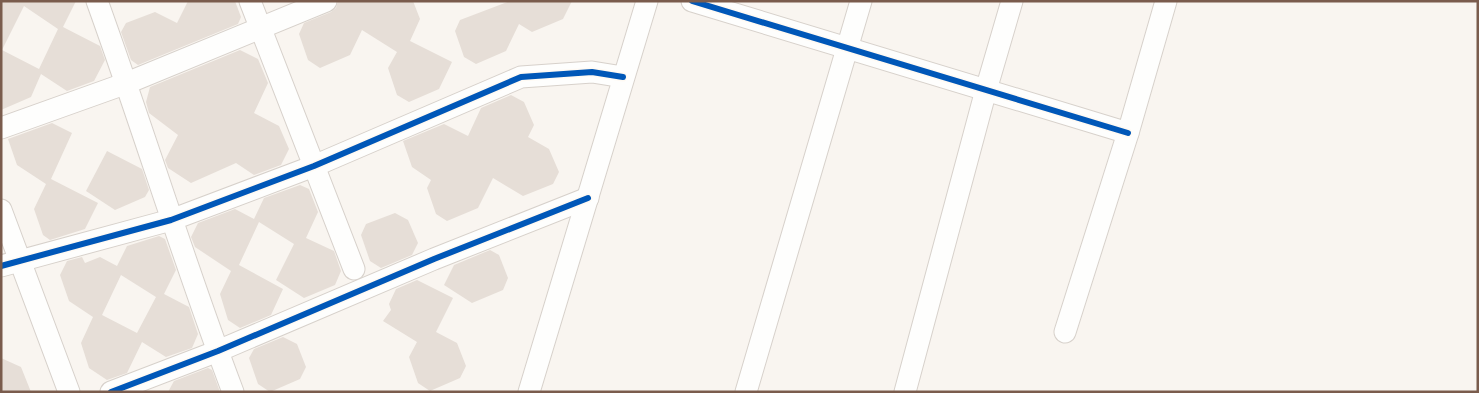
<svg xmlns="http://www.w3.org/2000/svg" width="1479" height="393" viewBox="0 0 1479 393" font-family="'PT Sans Narrow',sans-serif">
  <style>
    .building { fill: #e6ded7; fill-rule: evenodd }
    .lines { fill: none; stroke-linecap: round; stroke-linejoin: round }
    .minor-casing { stroke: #d7d1cb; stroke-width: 23 }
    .minor { stroke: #fefefd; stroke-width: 21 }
    .cycleway-casing { stroke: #fffaf3; stroke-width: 9 }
    .cycleway { stroke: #0057b8; stroke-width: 6 }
  </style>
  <rect width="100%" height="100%" fill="#f9f5f0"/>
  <g class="building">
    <path d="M 1,1 L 76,1 L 63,27 L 100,46 L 105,60 L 94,81 L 67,91 L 41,74 L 31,97 L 1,110 ZM 24,6 L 58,29 L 39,69 L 2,50 Z"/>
    <path d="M 188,1 L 235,1 L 241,17 L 238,24 L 138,65 L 131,60 L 121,32 L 126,23 L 155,12 L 177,23 Z"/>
    <path d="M 338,1 L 413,1 L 420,19 L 410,41 L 452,62 L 439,89 L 409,102 L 397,95 L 388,68 L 397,52 L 362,30 L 350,55 L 320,68 L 308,60 L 299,34 L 304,23 L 331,12 L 336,8 Z"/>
    <path d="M 510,1 L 572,1 L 563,19 L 532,32 L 519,24 L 506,51 L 476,64 L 464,57 L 455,31 L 460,20 Z"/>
    <path d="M 240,50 L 258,59 L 268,83 L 254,113 L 279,126 L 289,149 L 281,165 L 254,175 L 236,163 L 191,183 L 168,168 L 165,160 L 178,135 L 149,113 L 146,102 L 150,87 Z"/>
    <path d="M 511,95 L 524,102 L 534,125 L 528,137 L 549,149 L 559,172 L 553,184 L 523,196 L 493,178 L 478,208 L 447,221 L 436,214 L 427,188 L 431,180 L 412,167 L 403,141 L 444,124 L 468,136 L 481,108 Z"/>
    <path d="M 52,123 L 72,133 L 51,179 L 98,203 L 85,229 L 50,240 L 43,235 L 34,209 L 46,184 L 17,165 L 8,139 Z"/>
    <path d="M 107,151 L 142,169 L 149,190 L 145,197 L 115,210 L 86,191 Z"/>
    <path d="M 300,185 L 309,189 L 318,212 L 306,238 L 334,251 L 341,271 L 335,285 L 304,298 L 276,280 L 294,244 L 259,222 L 239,265 L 283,289 L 271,315 L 240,328 L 228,320 L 220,294 L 231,271 L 195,247 L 191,237 L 198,223 L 235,209 L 254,219 L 264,198 Z"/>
    <path d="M 395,213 L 408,220 L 418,243 L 412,255 L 381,268 L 370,261 L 361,235 L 366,224 Z"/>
    <path d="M 159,236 L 165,239 L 176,270 L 164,294 L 189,307 L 198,334 L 192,348 L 166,357 L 142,342 L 127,373 L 107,380 L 89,368 L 81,343 L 93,317 L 69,301 L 60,275 L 67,261 L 82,257 L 85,263 L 100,257 L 117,266 L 127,246 ZM 121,275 L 156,297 L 137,333 L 102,315 Z"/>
    <path d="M 490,250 L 499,255 L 508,278 L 503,290 L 472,303 L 444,285 L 454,265 Z"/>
    <path d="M 417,280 L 453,298 L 436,332 L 457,343 L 466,366 L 460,378 L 430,391 L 418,383 L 409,357 L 417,342 L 383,321 L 391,310 L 389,304 L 396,289 Z"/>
    <path d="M 283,337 L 297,344 L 306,367 L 300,379 L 270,392 L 258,384 L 249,358 L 254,349 Z"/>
    <path d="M 1,358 L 21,367 L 31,392 L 1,392 Z"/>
    <path d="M 208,368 L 212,370 L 220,392 L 168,392 L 174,381 Z"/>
  </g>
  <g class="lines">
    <defs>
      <g id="minor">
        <path d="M 97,1 C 144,131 184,263 233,392"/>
        <path d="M 250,1 L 354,269"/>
        <path d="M 692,1 L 1128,133"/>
        <path d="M 1,128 L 127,83 L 326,1"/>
        <path d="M 1,210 L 69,392"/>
        <path d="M 1,266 L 171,220 L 314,166 L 521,77 L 592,72 L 623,77"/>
        <path d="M 1065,332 L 1128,133 L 1166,1"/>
        <path d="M 111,392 L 218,351 L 434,259 L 588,198"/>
        <path d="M 529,392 L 647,1"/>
        <path d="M 746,392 L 861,1"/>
        <path d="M 905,392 L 986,90 L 1012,1"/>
      </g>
    </defs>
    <use href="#minor" class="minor-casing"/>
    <use href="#minor" class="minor"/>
    <defs>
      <g id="cycleway">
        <path d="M 692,1 L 1128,133"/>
        <path d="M 1,266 L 171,220 L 314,166 L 521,77 L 592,72 L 623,77"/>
        <path d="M 111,392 L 218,351 L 434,259 L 588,198"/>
      </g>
    </defs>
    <use href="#cycleway" class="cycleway-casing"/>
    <use href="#cycleway" class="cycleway"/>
  </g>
  <rect width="1479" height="393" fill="none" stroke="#7a5c4d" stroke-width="5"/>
</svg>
